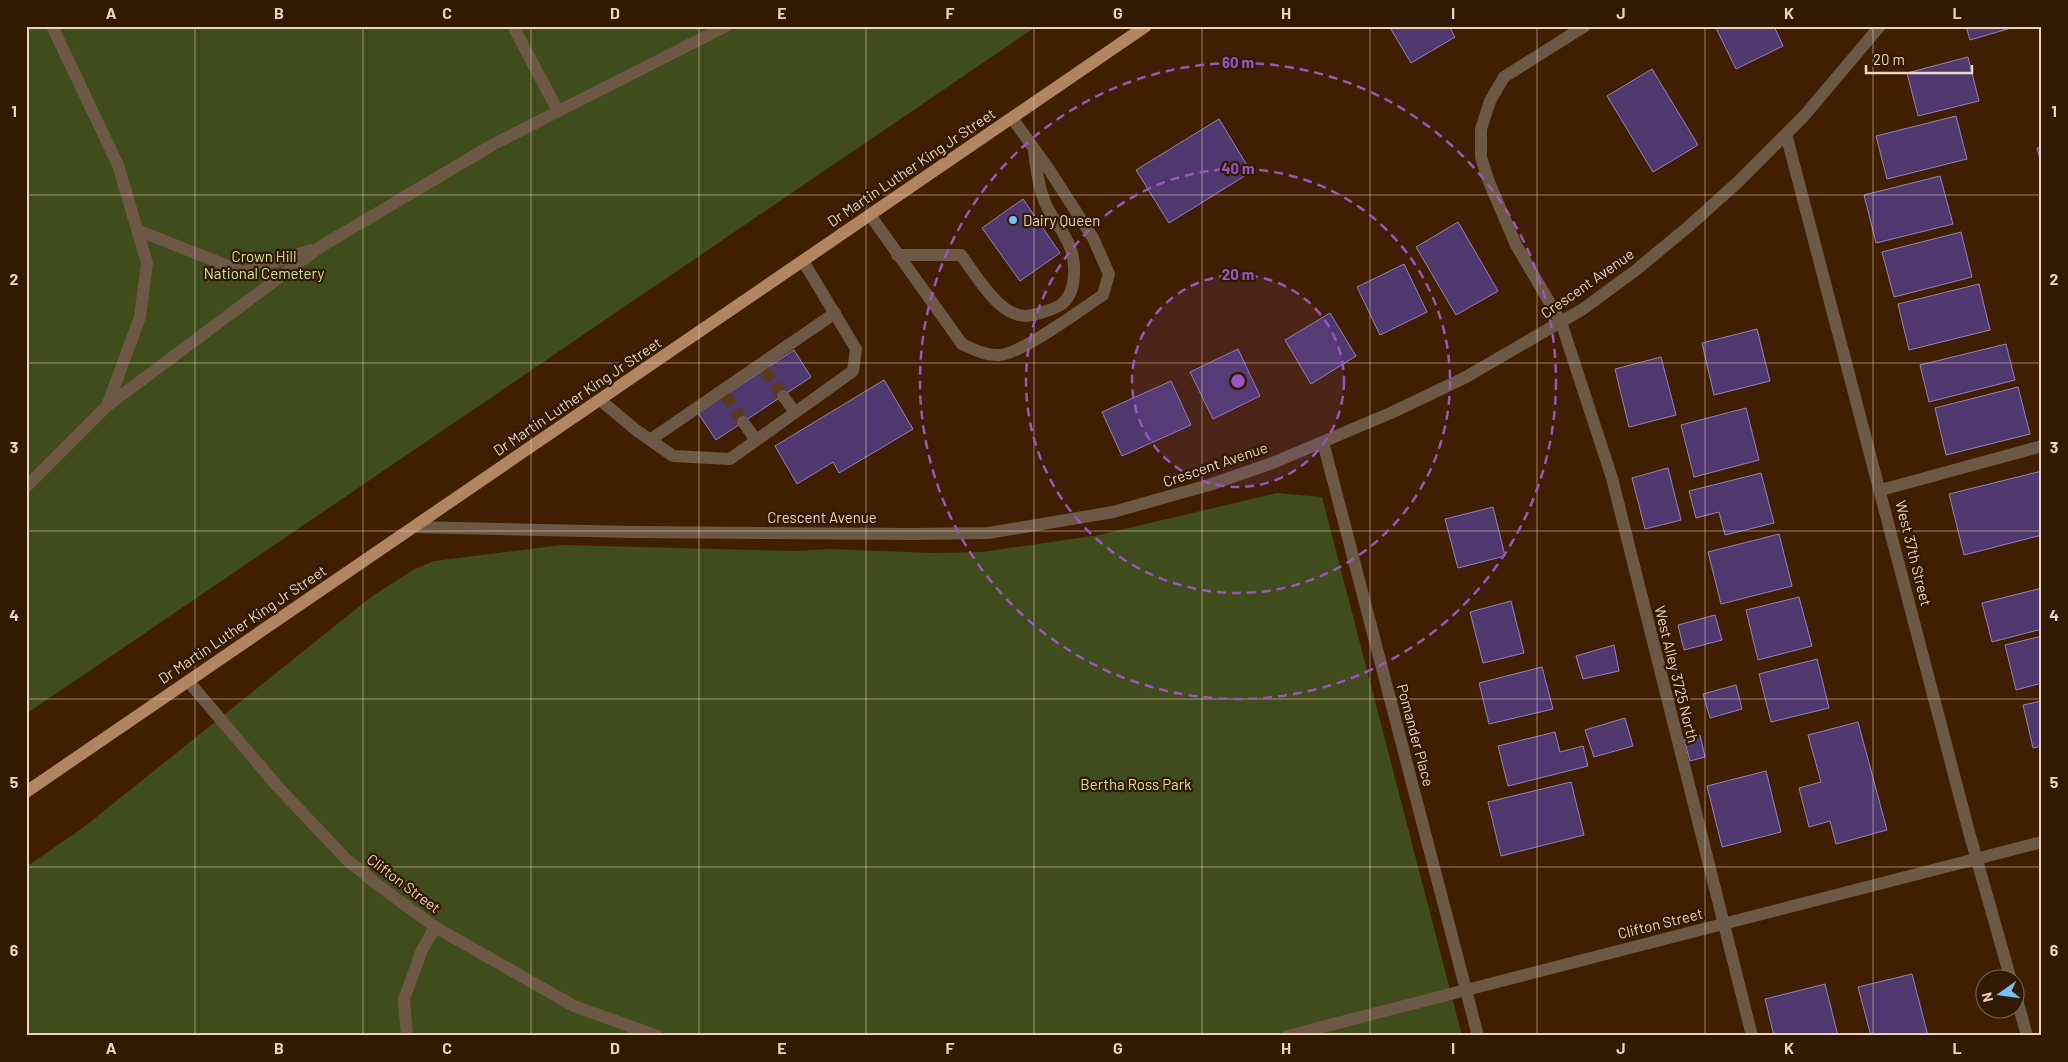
<svg xmlns="http://www.w3.org/2000/svg" width="2068" height="1062" viewBox="0 0 2068 1062" font-family="Barlow,sans-serif">
  <style>
    .green { fill: #404c1b }
    .building { fill: #4f386e; stroke: #9580b8 }
    .lines { fill: none; stroke-linecap: round; stroke-linejoin: round }
    .minor-tunnel { stroke: #5a3a1c; stroke-width: 12; stroke-dasharray: 12 6; stroke-linecap: butt }
    .minor { stroke: #6d5846; stroke-width: 12 }
    .major { stroke: #b08560; stroke-width: 12 }
    .grid { fill: none; stroke: #efd4bd; stroke-width: 1; stroke-opacity: 0.55 }
    .ring { fill: none; stroke: #9856be; stroke-width: 2.5; stroke-dasharray: 9 6 }
    .poi-dot { fill: #75c0f6; stroke: #311902; stroke-width: 2 }
    .labels { text-anchor: middle; dominant-baseline: central; stroke-width: 4.5; stroke-linejoin: round; paint-order: stroke }
    .street-label { font-size: 15px; fill: #efd4bd; stroke: #311902 }
    .poi-label { font-size: 15px; fill: #efd4bd; stroke: #311902; text-anchor: start }
    .park-label { font-size: 15px; fill: #cde68b; stroke: #311902 }
    .centre { fill: #9856be; stroke: #311902; stroke-width: 2.5 }
    .ring-label { font-size: 15px; text-anchor: middle; font-weight: bold; fill: #9856be; stroke: #311902; stroke-width: 4.5; stroke-linejoin: round; paint-order: stroke }
    .neatline { fill: none; stroke: #efd4bd; stroke-width: 2 }
    .grid-label { font-size: 16px; text-anchor: middle; font-weight: bold; fill: #efd4bd }
  </style>
  <rect width="100%" height="100%" fill="#401f00"/>
  <g class="green">
    <path d="M 26,26 L 1037,26 L 26,714 Z"/>
    <path d="M 1277,493 L 1322,497 L 1462,1036 L 26,1036 L 26,867 L 84,827 L 371,597 L 413,570 L 434,561 L 562,545 L 797,551 L 830,549 L 934,553 L 983,552 L 1099,535 Z"/>
  </g>
  <g class="building">
    <path d="M 1389,26 L 1449,26 L 1455,37 L 1411,63 Z"/>
    <path d="M 1715,26 L 1774,26 L 1783,46 L 1736,69 Z"/>
    <path d="M 1966,26 L 2018,26 L 1970,40 Z"/>
    <path d="M 1968,57 L 1979,101 L 1918,116 L 1907,73 Z"/>
    <path d="M 1652,69 L 1698,145 L 1653,172 L 1607,96 Z"/>
    <path d="M 1956,116 L 1967,159 L 1887,179 L 1876,136 Z"/>
    <path d="M 1219,119 L 1251,172 L 1169,223 L 1136,170 Z"/>
    <path d="M 2042,146 L 2042,167 L 2037,148 Z"/>
    <path d="M 1940,176 L 1953,224 L 1876,243 L 1864,195 Z"/>
    <path d="M 1023,199 L 1060,253 L 1020,281 L 982,228 Z"/>
    <path d="M 1458,222 L 1498,291 L 1456,315 L 1416,247 Z"/>
    <path d="M 1961,232 L 1972,277 L 1894,297 L 1882,252 Z"/>
    <path d="M 1404,264 L 1427,312 L 1380,335 L 1357,287 Z"/>
    <path d="M 1979,284 L 1990,330 L 1909,350 L 1898,304 Z"/>
    <path d="M 1330,313 L 1356,356 L 1311,384 L 1285,340 Z"/>
    <path d="M 1757,329 L 1770,381 L 1714,395 L 1702,343 Z"/>
    <path d="M 2006,344 L 2015,380 L 1929,402 L 1920,365 Z"/>
    <path d="M 1238,349 L 1260,396 L 1213,419 L 1190,372 Z"/>
    <path d="M 794,350 L 811,377 L 716,440 L 698,413 Z"/>
    <path d="M 1661,357 L 1676,415 L 1629,427 L 1615,369 Z"/>
    <path d="M 884,380 L 913,429 L 839,473 L 833,462 L 797,484 L 775,446 Z"/>
    <path d="M 1171,381 L 1191,425 L 1122,456 L 1102,412 Z"/>
    <path d="M 2018,387 L 2030,434 L 1946,455 L 1935,408 Z"/>
    <path d="M 1746,408 L 1759,460 L 1694,477 L 1681,425 Z"/>
    <path d="M 1668,468 L 1681,520 L 1645,529 L 1632,478 Z"/>
    <path d="M 2042,471 L 2042,535 L 1964,555 L 1949,494 Z"/>
    <path d="M 1761,473 L 1774,523 L 1725,535 L 1719,512 L 1696,518 L 1689,491 Z"/>
    <path d="M 1493,507 L 1505,556 L 1458,568 L 1445,519 Z"/>
    <path d="M 1779,534 L 1792,586 L 1721,604 L 1708,552 Z"/>
    <path d="M 2042,588 L 2042,629 L 1992,642 L 1982,603 Z"/>
    <path d="M 1799,597 L 1812,646 L 1758,660 L 1746,610 Z"/>
    <path d="M 1511,601 L 1524,653 L 1483,663 L 1470,612 Z"/>
    <path d="M 1715,615 L 1722,640 L 1684,650 L 1678,625 Z"/>
    <path d="M 2042,636 L 2042,683 L 2016,690 L 2005,645 Z"/>
    <path d="M 1614,645 L 1619,671 L 1583,679 L 1576,656 Z"/>
    <path d="M 1817,659 L 1829,708 L 1771,722 L 1759,674 Z"/>
    <path d="M 1542,667 L 1553,709 L 1489,724 L 1479,683 Z"/>
    <path d="M 1736,685 L 1742,709 L 1710,718 L 1703,694 Z"/>
    <path d="M 2042,701 L 2042,746 L 2033,748 L 2023,705 Z"/>
    <path d="M 1625,718 L 1633,746 L 1594,757 L 1585,730 Z"/>
    <path d="M 1858,722 L 1887,830 L 1836,844 L 1830,821 L 1809,827 L 1799,788 L 1821,782 L 1808,735 Z"/>
    <path d="M 1555,732 L 1560,752 L 1583,746 L 1588,766 L 1508,786 L 1498,746 Z"/>
    <path d="M 1700,735 L 1705,757 L 1690,761 L 1684,740 Z"/>
    <path d="M 1766,771 L 1781,832 L 1722,847 L 1707,786 Z"/>
    <path d="M 1571,782 L 1584,835 L 1501,856 L 1488,802 Z"/>
    <path d="M 1912,974 L 1928,1036 L 1871,1036 L 1858,987 Z"/>
    <path d="M 1825,984 L 1838,1036 L 1774,1036 L 1765,999 Z"/>
  </g>
  <g class="lines">
    <g class="minor-tunnel">
      <path d="M 764,370 L 783,396"/>
      <path d="M 725,395 L 743,422"/>
    </g>
    <g class="minor">
      <path d="M 52,26 L 118,165 L 147,263 L 140,317 L 107,406"/>
      <path d="M 513,26 L 558,111"/>
      <path d="M 1585,26 L 1504,77 L 1490,101 L 1481,129 L 1481,157 L 1489,182 L 1516,245 L 1561,322 L 1612,478 L 1752,1036"/>
      <path d="M 1786,134 L 1969,832 L 2011,980"/>
      <path d="M 870,215 L 962,344 C 973,349 986,356 999,355 C 1020,355 1083,308 1103,295 L 1109,274 L 1093,238 L 1048,168 L 1012,118"/>
      <path d="M 137,230 L 243,272 L 311,250"/>
      <path d="M 897,255 L 961,255 C 977,276 1002,323 1033,315 C 1043,312 1054,310 1062,304 C 1077,292 1076,263 1070,247 C 1064,230 1050,217 1044,200 C 1038,185 1036,167 1034,151"/>
      <path d="M 783,396 L 795,412"/>
      <path d="M 600,400 L 636,430 L 673,456 L 730,459 L 853,371 L 856,349 L 803,261"/>
      <path d="M 743,422 L 756,440"/>
      <path d="M 650,440 L 835,313"/>
      <path d="M 1323,442 L 1478,1036"/>
      <path d="M 26,487 L 107,406 L 320,247 L 494,144 L 726,26"/>
      <path d="M 1881,490 L 2042,446"/>
      <path d="M 414,527 L 633,532 L 912,534 L 988,533 L 1113,512 L 1209,485 L 1275,462 L 1393,412 L 1466,377 L 1583,309 L 1636,270 L 1688,227 L 1738,182 L 1804,116 L 1880,26"/>
      <path d="M 188,681 L 278,787 L 346,859 L 374,882 L 435,927 L 574,1006 L 657,1036"/>
      <path d="M 2016,996 L 2027,1036"/>
      <path d="M 407,1036 L 404,999 L 422,950 L 435,927"/>
      <path d="M 1287,1036 L 2042,842"/>
    </g>
    <path class="major" d="M 26,792 L 1146,26"/>
  </g>
  <path class="grid" d="M 195,26 L 195,1036M 363,26 L 363,1036M 531,26 L 531,1036M 699,26 L 699,1036M 866,26 L 866,1036M 1034,26 L 1034,1036M 1202,26 L 1202,1036M 1370,26 L 1370,1036M 1537,26 L 1537,1036M 1705,26 L 1705,1036M 1873,26 L 1873,1036M 26,195 L 2042,195M 26,363 L 2042,363M 26,531 L 2042,531M 26,699 L 2042,699M 26,867 L 2042,867"/>
  <circle cx="1238" cy="381" r="106" fill="#9856be" fill-opacity=".12"/>
  <g class="ring">
    <circle cx="1238" cy="381" r="106"/>
    <circle cx="1238" cy="381" r="212"/>
    <circle cx="1238" cy="381" r="318"/>
  </g>
  <circle class="poi-dot" cx="1013" cy="220" r="5"/>
  <g class="labels">
    <g class="street-label">
      <text transform="translate(911 167) rotate(-34)">Dr Martin Luther King Jr Street</text>
      <text transform="translate(1587 283) rotate(-35)">Crescent Avenue</text>
      <text transform="translate(577 396) rotate(-34)">Dr Martin Luther King Jr Street</text>
      <text transform="translate(1215 464) rotate(-19)">Crescent Avenue</text>
      <text x="822" y="517">Crescent Avenue</text>
      <text transform="translate(1914 553) rotate(76)">West 37th Street</text>
      <text transform="translate(242 624) rotate(-34)">Dr Martin Luther King Jr Street</text>
      <text transform="translate(1677 674) rotate(76)">West Alley 3725 North</text>
      <text transform="translate(1416 735) rotate(75)">Pomander Place</text>
      <text transform="translate(404 883) rotate(37)">Clifton Street</text>
      <text transform="translate(1660 923) rotate(-14)">Clifton Street</text>
    </g>
    <g class="poi-label">
      <text x="1023" y="220">Dairy Queen</text>
    </g>
    <g class="park-label">
      <text x="264" y="256">Crown Hill<tspan x="264" dy="17">National Cemetery</tspan></text>
      <text x="1136" y="784">Bertha Ross Park</text>
    </g>
  </g>
  <circle cx="1238" cy="381" r="8" class="centre"/>
  <g class="ring-label">
    <text x="1238" y="68">60 m</text>
    <text x="1238" y="174">40 m</text>
    <text x="1238" y="280">20 m</text>
  </g>
  <rect width="2068" height="1062" fill="none" stroke="#311902" stroke-width="55"/>
  <g transform="translate(2000 994) rotate(256)"><circle r="24" fill="#311902" stroke="#7d644d"/>
  <path d="M0-4L9 19L0 12L-9 19Z" fill="#75c0f6"/>
  <text y="-8" font-size="14" font-weight="bold" text-anchor="middle" fill="#efd4bd">N</text>
  </g>
  <path d="M1866 65v8h106v-8" fill="none" stroke="#efd4bd" stroke-width="2.5"/>
  <text x="1873" y="65" font-size="15" fill="#efd4bd" stroke="#311902" stroke-width="4" paint-order="stroke">20 m</text>
  <rect x="28" y="28" width="2012" height="1006" class="neatline"/>
  <g class="grid-label">
    <text x="111" y="19">A</text>
    <text x="279" y="19">B</text>
    <text x="447" y="19">C</text>
    <text x="615" y="19">D</text>
    <text x="782" y="19">E</text>
    <text x="950" y="19">F</text>
    <text x="1118" y="19">G</text>
    <text x="1286" y="19">H</text>
    <text x="1453" y="19">I</text>
    <text x="1621" y="19">J</text>
    <text x="1789" y="19">K</text>
    <text x="1957" y="19">L</text>
    <text x="14" y="117">1</text>
    <text x="2054" y="117">1</text>
    <text x="14" y="285">2</text>
    <text x="2054" y="285">2</text>
    <text x="14" y="453">3</text>
    <text x="2054" y="453">3</text>
    <text x="14" y="621">4</text>
    <text x="2054" y="621">4</text>
    <text x="14" y="788">5</text>
    <text x="2054" y="788">5</text>
    <text x="14" y="956">6</text>
    <text x="2054" y="956">6</text>
    <text x="111" y="1054">A</text>
    <text x="279" y="1054">B</text>
    <text x="447" y="1054">C</text>
    <text x="615" y="1054">D</text>
    <text x="782" y="1054">E</text>
    <text x="950" y="1054">F</text>
    <text x="1118" y="1054">G</text>
    <text x="1286" y="1054">H</text>
    <text x="1453" y="1054">I</text>
    <text x="1621" y="1054">J</text>
    <text x="1789" y="1054">K</text>
    <text x="1957" y="1054">L</text>
  </g>
</svg>
